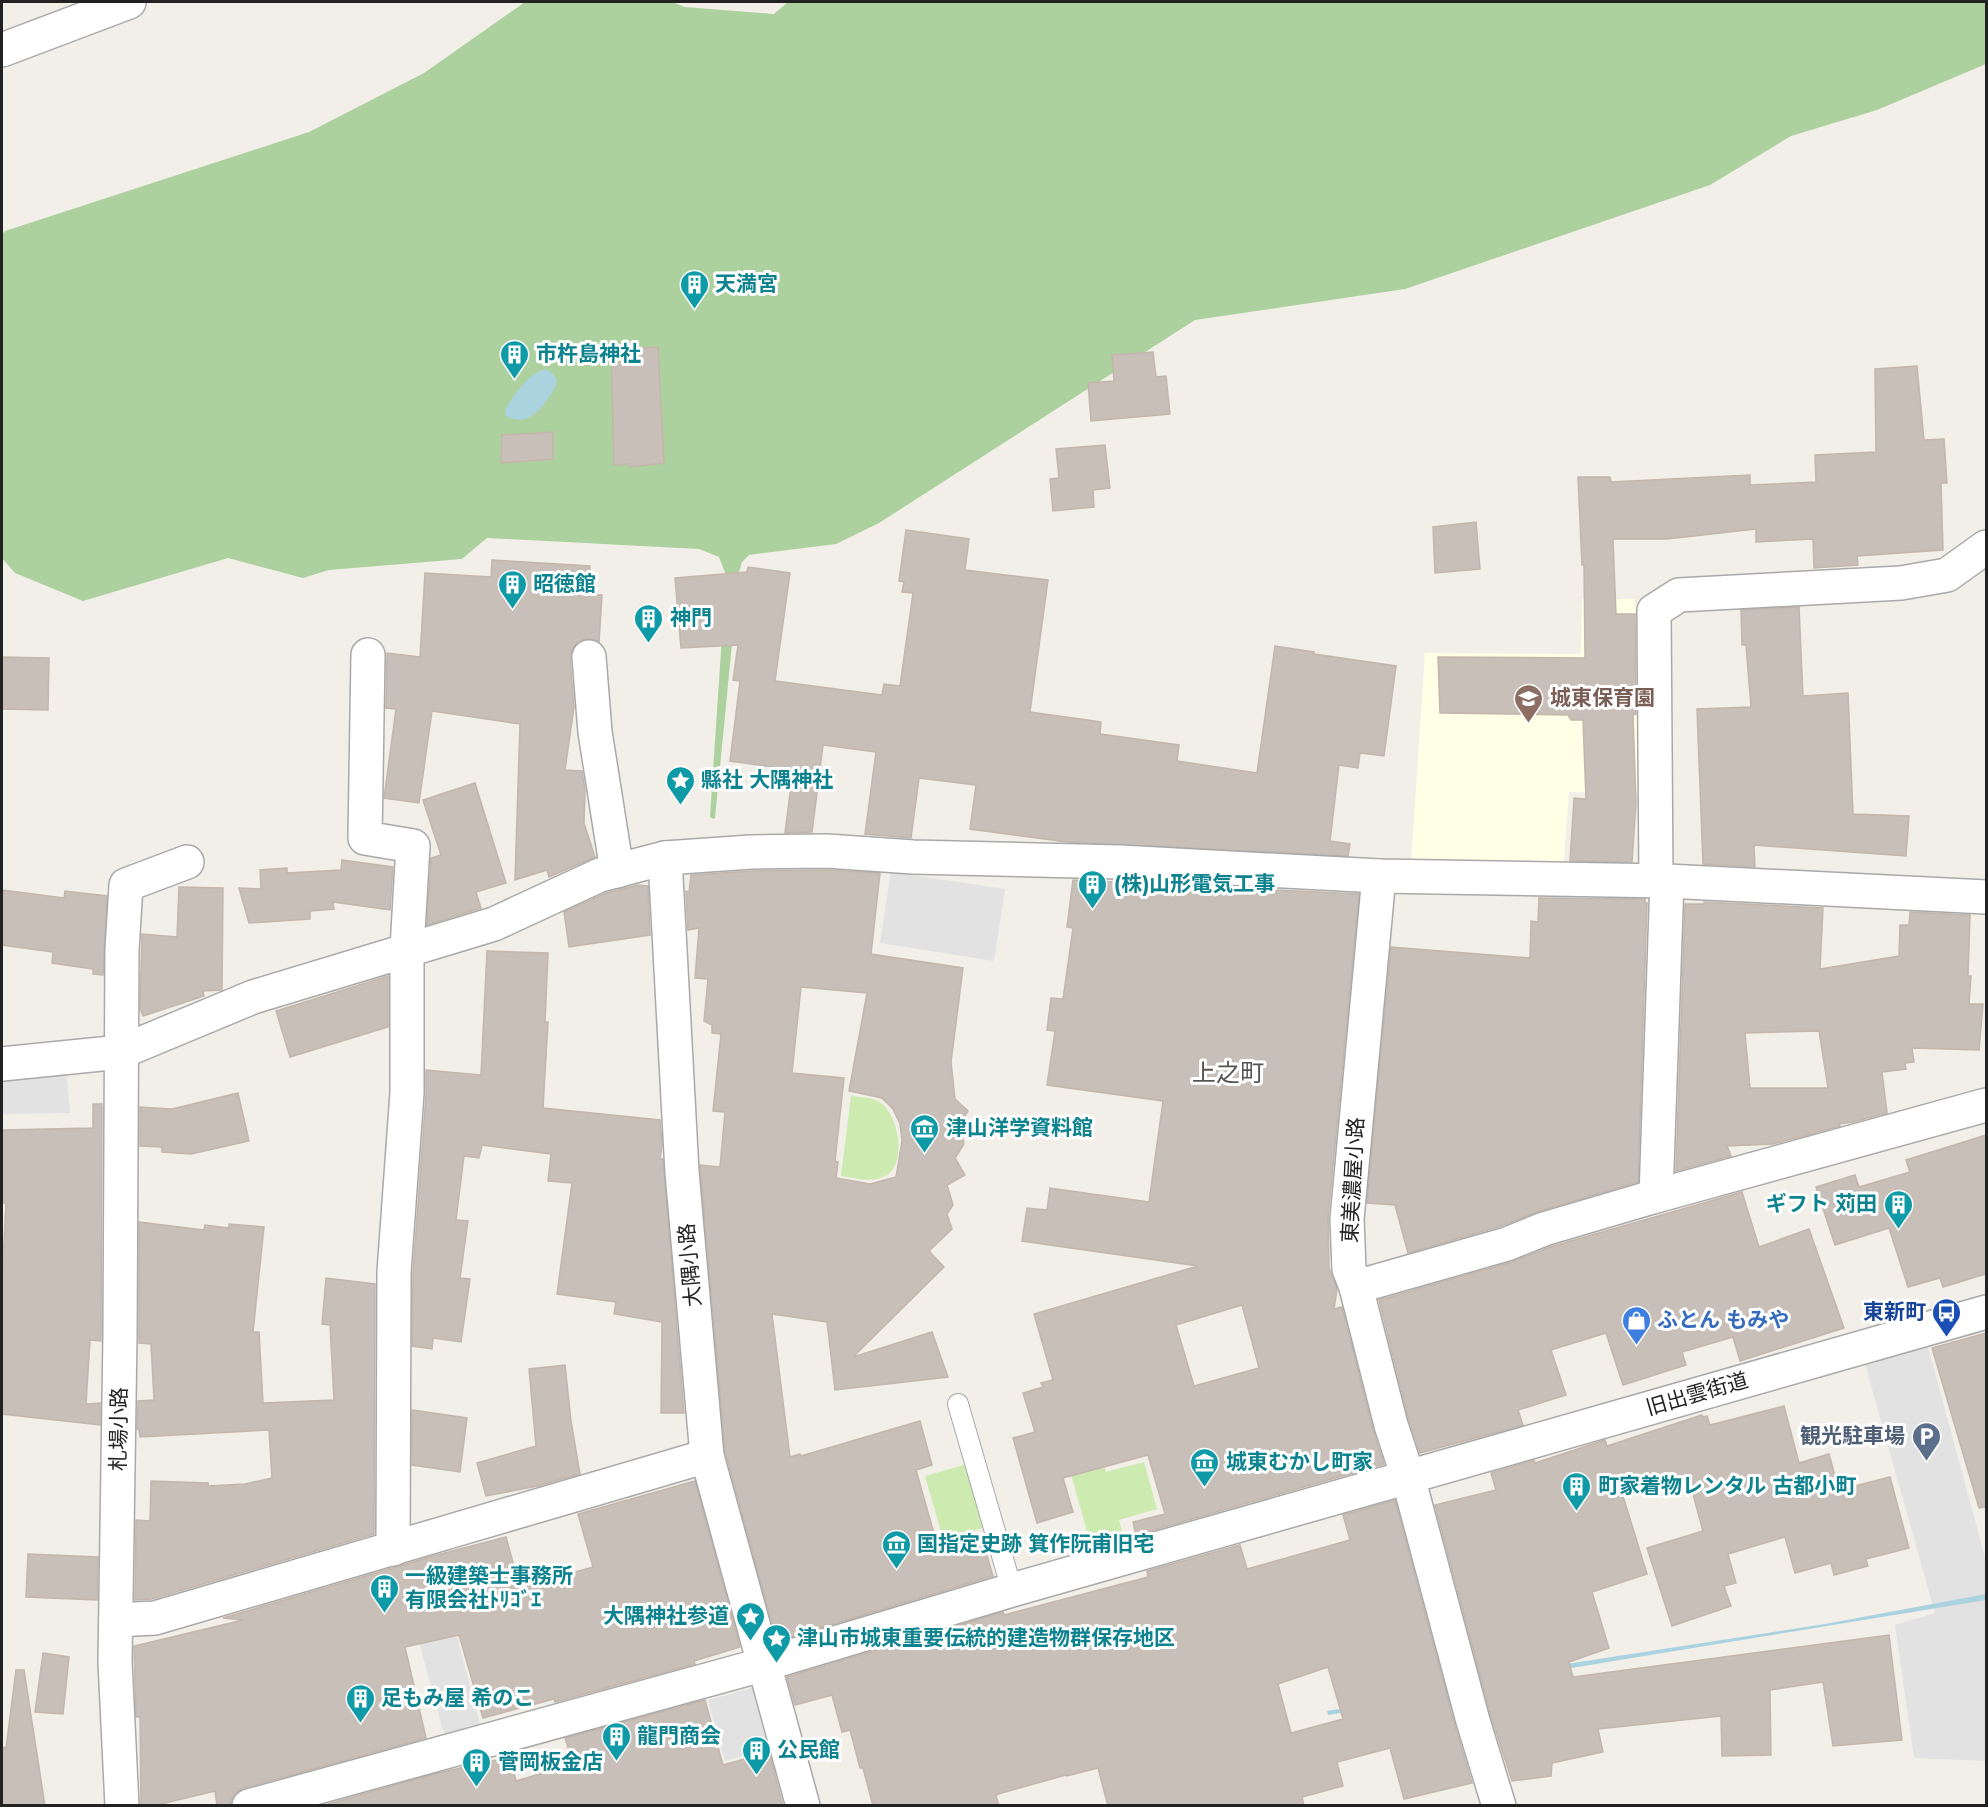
<svg xmlns="http://www.w3.org/2000/svg" width="1988" height="1807" viewBox="0 0 1988 1807" font-family="Jost,'Noto Sans JP',sans-serif">
  <style>
    .education { fill: #ffffe5 }
    .grass { fill: #cdebb0 }
    .forest { fill: #add19e }
    .parking { fill: #e2e2e2 }
    .water { fill: #aad3df }
    .building { fill: #c7bfb8; stroke: #c4b6ab; stroke-width: 1.5; fill-rule: evenodd }
    .lines { fill: none; stroke-linecap: round; stroke-linejoin: round }
    .lane-casing { stroke: #a9a9a9; stroke-width: 22 }
    .street-casing { stroke: #a9a9a9; stroke-width: 36 }
    .lane { stroke: #fff; stroke-width: 20 }
    .street { stroke: #fff; stroke-width: 33 }
    .labels { text-anchor: middle; dominant-baseline: central; stroke-width: 6; stroke-linejoin: round; paint-order: stroke }
    .culture-label { font-size: 21px; font-weight: bold; fill: #0d838f; stroke: #fff; text-anchor: start }
    .education-label { font-size: 21px; font-weight: bold; fill: #785e54; stroke: #fff; text-anchor: start }
    .street-label { font-size: 21px; fill: #222; stroke: #fff }
    .transit-label { font-size: 21px; font-weight: bold; fill: #164399; stroke: #fff; text-anchor: end }
    .shop-label { font-size: 21px; font-weight: bold; fill: #366cbe; stroke: #fff; text-anchor: start }
    .service-label { font-size: 21px; font-weight: bold; fill: #4e5e75; stroke: #fff; text-anchor: end }
    .quarter-label { font-size: 24px; fill: #555; stroke: #fff }
  </style>
  <rect width="100%" height="100%" fill="#f2efe9"/>
  <path class="education" d="M 1582,599 L 1635,599 L 1639,793 L 1569,792 L 1563,871 L 1411,863 L 1425,653 L 1581,654 Z"/>
  <g class="grass">
    <path d="M 851,1096 C 859,1097 871,1097 878,1101 C 899,1113 907,1162 887,1175 C 873,1184 855,1178 841,1176 Z"/>
    <path d="M 1092,1422 L 1106,1472 L 1144,1462 L 1157,1509 L 1119,1520 L 1125,1542 L 1092,1550 L 1059,1431 Z"/>
    <path d="M 967,1464 L 986,1527 L 943,1539 L 925,1476 Z"/>
  </g>
  <path class="forest" d="M 525,2 L 672,2 L 685,7 L 774,14 L 788,2 L 1986,2 L 1986,64 L 1877,110 L 1791,136 L 1710,185 L 1405,289 L 1195,320 L 879,523 L 836,544 L 749,555 L 742,562 L 739,572 L 715,818 L 713,819 L 710,817 L 726,575 L 719,557 L 699,549 L 487,538 L 462,559 L 329,570 L 303,578 L 228,558 L 83,601 L 15,573 L 2,558 L 2,234 L 5,231 L 309,132 L 424,73 Z"/>
  <g class="parking">
    <path d="M 891,872 L 1005,889 L 994,961 L 880,943 Z"/>
    <path d="M 66,1064 L 70,1113 L 2,1114 L 2,1071 Z"/>
    <path d="M 1928,1347 L 1986,1561 L 1986,1761 L 1914,1758 L 1895,1625 L 1935,1613 L 1865,1364 Z"/>
    <path d="M 443,1584 L 480,1724 L 444,1734 L 406,1594 Z"/>
    <path d="M 759,1686 L 777,1747 L 725,1761 L 708,1700 Z"/>
  </g>
  <g class="water">
    <path d="M 545,369 L 551,372 L 557,380 C 556,387 553,391 549,397 C 539,412 526,427 506,416 L 505,410 C 513,396 529,373 545,369 Z"/>
    <path d="M 1986,1594 L 1986,1600 L 1553,1671 L 1417,1700 L 1328,1715 L 1327,1711 L 1379,1702 L 1417,1689 L 1476,1678 L 1825,1624 Z"/>
  </g>
  <g class="building">
    <path d="M 658,347 L 664,463 L 630,467 L 630,464 L 614,465 L 611,350 Z"/>
    <path d="M 1153,352 L 1156,377 L 1166,376 L 1170,414 L 1091,421 L 1088,383 L 1114,381 L 1112,355 Z"/>
    <path d="M 1917,366 L 1924,440 L 1944,439 L 1947,483 L 1941,483 L 1943,550 L 1857,556 L 1858,565 L 1814,568 L 1813,539 L 1756,542 L 1756,529 L 1667,539 L 1613,539 L 1616,614 L 1635,614 L 1636,714 L 1633,715 L 1636,803 L 1632,862 L 1570,861 L 1574,798 L 1586,799 L 1583,720 L 1571,720 L 1568,715 L 1440,713 L 1438,657 L 1585,658 L 1584,565 L 1582,565 L 1578,477 L 1610,477 L 1611,482 L 1750,475 L 1750,485 L 1816,482 L 1815,455 L 1876,452 L 1875,369 Z"/>
    <path d="M 553,432 L 553,459 L 501,463 L 502,435 Z"/>
    <path d="M 1105,445 L 1110,488 L 1093,490 L 1094,507 L 1053,511 L 1050,479 L 1059,478 L 1056,449 Z"/>
    <path d="M 1476,522 L 1480,569 L 1435,573 L 1433,527 Z"/>
    <path d="M 906,530 L 969,539 L 965,570 L 1048,580 L 1030,712 L 1101,722 L 1100,734 L 1179,745 L 1177,761 L 1257,773 L 1275,646 L 1314,652 L 1314,654 L 1396,666 L 1384,756 L 1360,753 L 1358,768 L 1339,765 L 1330,841 L 1350,844 L 1348,856 L 1067,842 L 970,829 L 976,785 L 919,778 L 911,838 L 865,834 L 876,752 L 823,745 L 812,832 L 785,833 L 793,770 L 730,761 L 740,681 L 733,680 L 738,645 L 681,648 L 675,578 L 747,572 L 748,567 L 790,573 L 775,681 L 882,695 L 884,684 L 900,686 L 913,593 L 902,592 L 904,582 L 899,581 Z"/>
    <path d="M 492,560 L 590,566 L 588,594 L 602,595 L 599,642 L 587,638 L 578,642 L 572,650 L 570,658 L 574,707 L 565,770 L 582,771 L 585,790 L 584,823 L 595,857 L 549,877 L 547,870 L 515,880 L 520,724 L 432,711 L 419,803 L 384,798 L 396,709 L 386,708 L 387,653 L 420,657 L 425,573 L 491,577 Z"/>
    <path d="M 1799,607 L 1803,696 L 1848,693 L 1853,814 L 1909,816 L 1906,856 L 1754,845 L 1755,867 L 1703,864 L 1697,709 L 1751,707 L 1746,645 L 1742,645 L 1741,610 Z"/>
    <path d="M 2,657 L 49,658 L 48,710 L 2,709 Z"/>
    <path d="M 475,783 L 506,883 L 476,892 L 481,908 L 427,925 L 431,858 L 441,855 L 423,800 Z"/>
    <path d="M 342,860 L 393,867 L 390,910 L 333,902 L 334,909 L 310,911 L 310,919 L 249,923 L 239,888 L 261,889 L 260,870 L 287,868 L 287,873 L 341,870 Z"/>
    <path d="M 826,870 L 880,873 L 871,954 L 963,968 L 951,1062 L 955,1099 L 968,1111 L 960,1125 L 964,1130 L 962,1136 L 964,1144 L 955,1158 L 965,1175 L 947,1185 L 953,1205 L 947,1214 L 952,1229 L 929,1251 L 944,1267 L 853,1357 L 932,1332 L 948,1377 L 835,1390 L 827,1322 L 772,1314 L 790,1457 L 800,1454 L 801,1456 L 920,1421 L 932,1465 L 916,1470 L 939,1551 L 982,1539 L 993,1576 L 777,1641 L 725,1451 L 700,1165 L 720,1167 L 725,1112 L 713,1111 L 721,1034 L 712,1033 L 712,1025 L 704,1021 L 708,979 L 695,978 L 699,928 L 688,930 L 686,891 L 689,892 L 691,875 L 752,871 ZM 801,987 L 867,993 L 849,1091 L 882,1098 L 893,1109 L 900,1124 L 902,1141 L 896,1177 L 870,1184 L 836,1178 L 838,1162 L 835,1161 L 844,1078 L 792,1073 Z"/>
    <path d="M 1073,880 L 1359,894 L 1328,1217 L 1329,1268 L 1337,1289 L 1334,1309 L 1342,1307 L 1373,1430 L 1384,1464 L 1136,1535 L 1133,1522 L 1165,1514 L 1148,1455 L 1063,1478 L 1073,1512 L 1037,1523 L 1013,1438 L 1035,1432 L 1023,1393 L 1043,1387 L 1041,1383 L 1053,1380 L 1034,1314 L 1198,1266 L 1022,1241 L 1027,1208 L 1047,1210 L 1050,1188 L 1149,1202 L 1163,1101 L 1047,1085 L 1055,1031 L 1047,1030 L 1051,998 L 1063,999 L 1073,928 L 1067,927 ZM 1242,1305 L 1259,1368 L 1194,1386 L 1176,1325 Z"/>
    <path d="M 637,885 L 648,886 L 650,935 L 569,947 L 564,912 L 606,893 Z"/>
    <path d="M 179,887 L 223,888 L 222,990 L 203,991 L 204,996 L 143,1016 L 140,1008 L 142,934 L 177,937 Z"/>
    <path d="M 2,890 L 64,898 L 65,891 L 107,896 L 103,975 L 93,974 L 93,969 L 52,963 L 53,952 L 2,945 Z"/>
    <path d="M 1539,898 L 1645,899 L 1645,903 L 1647,903 L 1638,1182 L 1539,1211 L 1501,1226 L 1408,1253 L 1395,1205 L 1367,1203 L 1391,947 L 1530,958 L 1531,921 L 1538,922 Z"/>
    <path d="M 1704,902 L 1823,908 L 1820,969 L 1899,956 L 1900,925 L 1909,925 L 1910,912 L 1970,915 L 1968,976 L 1971,976 L 1969,1004 L 1983,1004 L 1979,1050 L 1912,1048 L 1914,1062 L 1905,1063 L 1906,1069 L 1882,1072 L 1887,1113 L 1853,1122 L 1839,1124 L 1840,1126 L 1773,1144 L 1727,1146 L 1731,1156 L 1676,1171 L 1685,904 L 1704,904 ZM 1819,1031 L 1828,1088 L 1750,1088 L 1745,1033 Z"/>
    <path d="M 487,951 L 548,953 L 545,1022 L 548,1022 L 543,1108 L 660,1120 L 662,1145 L 660,1159 L 663,1159 L 684,1413 L 661,1413 L 662,1322 L 614,1314 L 616,1302 L 557,1294 L 572,1183 L 548,1181 L 551,1154 L 482,1145 L 479,1158 L 464,1156 L 456,1220 L 468,1221 L 460,1278 L 470,1279 L 461,1342 L 433,1338 L 432,1349 L 412,1346 L 413,1273 L 426,1094 L 426,1070 L 481,1075 Z"/>
    <path d="M 388,976 L 388,1027 L 290,1057 L 276,1011 Z"/>
    <path d="M 238,1093 L 249,1141 L 191,1154 L 162,1152 L 162,1147 L 140,1146 L 140,1107 L 172,1109 Z"/>
    <path d="M 93,1104 L 102,1104 L 101,1341 L 90,1340 L 86,1404 L 100,1403 L 100,1425 L 2,1414 L 2,1280 L 6,1203 L 2,1203 L 2,1130 L 93,1128 Z"/>
    <path d="M 1986,1135 L 1986,1274 L 1943,1287 L 1940,1278 L 1908,1287 L 1889,1228 L 1835,1245 L 1816,1187 L 1855,1175 L 1859,1187 L 1910,1172 L 1906,1160 Z"/>
    <path d="M 1742,1192 L 1759,1247 L 1809,1229 L 1844,1328 L 1740,1361 L 1733,1337 L 1682,1352 L 1686,1365 L 1623,1385 L 1606,1333 L 1551,1350 L 1566,1395 L 1518,1410 L 1523,1425 L 1420,1453 L 1409,1420 L 1379,1300 L 1512,1262 L 1550,1247 Z"/>
    <path d="M 139,1222 L 204,1230 L 205,1225 L 229,1228 L 229,1224 L 264,1227 L 253,1332 L 259,1332 L 263,1403 L 334,1400 L 330,1325 L 322,1324 L 326,1278 L 375,1284 L 374,1534 L 152,1599 L 135,1600 L 136,1520 L 150,1521 L 151,1481 L 208,1483 L 208,1486 L 245,1484 L 272,1478 L 269,1430 L 140,1437 L 139,1430 L 137,1429 L 138,1401 L 154,1400 L 151,1344 L 139,1343 Z"/>
    <path d="M 1986,1333 L 1986,1507 L 1979,1508 L 1932,1348 Z"/>
    <path d="M 565,1365 L 571,1421 L 580,1474 L 538,1486 L 486,1496 L 477,1463 L 536,1446 L 529,1369 Z"/>
    <path d="M 1784,1406 L 1799,1463 L 1829,1454 L 1836,1480 L 1844,1478 L 1847,1488 L 1890,1477 L 1909,1548 L 1866,1559 L 1868,1566 L 1834,1575 L 1831,1563 L 1795,1573 L 1785,1537 L 1728,1554 L 1736,1583 L 1724,1586 L 1731,1606 L 1672,1626 L 1647,1548 L 1703,1531 L 1688,1476 L 1623,1496 L 1647,1574 L 1592,1592 L 1609,1648 L 1569,1662 L 1573,1677 L 1889,1635 L 1902,1740 L 1833,1746 L 1823,1682 L 1770,1690 L 1771,1755 L 1722,1756 L 1721,1716 L 1598,1729 L 1603,1752 L 1552,1763 L 1551,1776 L 1512,1781 L 1491,1716 L 1435,1505 L 1496,1490 L 1491,1473 L 1534,1460 L 1535,1463 L 1605,1440 L 1607,1446 L 1702,1415 L 1703,1417 L 1707,1416 L 1710,1425 Z"/>
    <path d="M 412,1410 L 467,1418 L 460,1472 L 412,1465 Z"/>
    <path d="M 695,1481 L 740,1647 L 694,1661 L 695,1664 L 555,1702 L 554,1699 L 483,1718 L 459,1635 L 405,1647 L 426,1738 L 244,1788 L 235,1793 L 231,1801 L 231,1806 L 217,1806 L 215,1791 L 153,1806 L 141,1806 L 140,1717 L 136,1717 L 134,1646 L 243,1620 L 223,1618 L 433,1556 L 506,1537 L 520,1588 L 593,1567 L 578,1514 Z"/>
    <path d="M 1395,1500 L 1455,1726 L 1472,1783 L 1404,1799 L 1390,1748 L 1337,1762 L 1343,1786 L 1302,1797 L 1304,1806 L 1108,1806 L 1098,1768 L 1067,1776 L 1066,1775 L 998,1794 L 996,1796 L 999,1806 L 873,1806 L 863,1768 L 860,1768 L 850,1730 L 842,1732 L 832,1695 L 795,1705 L 787,1677 L 1003,1612 L 1004,1615 L 1148,1577 L 1147,1571 L 1240,1545 L 1247,1569 L 1350,1540 L 1343,1515 ZM 1328,1667 L 1343,1719 L 1291,1733 L 1278,1684 Z"/>
    <path d="M 28,1554 L 98,1557 L 97,1600 L 26,1597 Z"/>
    <path d="M 43,1653 L 69,1657 L 63,1714 L 35,1712 Z"/>
    <path d="M 16,1670 L 24,1670 L 45,1806 L 2,1806 L 2,1747 L 6,1748 Z"/>
    <path d="M 705,1700 L 723,1765 L 769,1752 L 783,1806 L 321,1806 L 434,1774 L 510,1757 L 516,1781 L 573,1764 L 565,1738 Z"/>
  </g>
  <g class="lines">
    <defs>
      <path id="lane" d="M 958,1404 L 1012,1590"/>
      <g id="street">
        <path d="M 2,50 L 129,2"/>
        <path d="M 368,655 L 365,838 L 413,846 L 407,949 L 407,1093 L 394,1272 L 393,1549"/>
        <path d="M 589,657 L 595,732 L 617,871"/>
        <path d="M 665,858 L 682,1172 L 707,1456 L 803,1806"/>
        <path d="M 1379,876 L 1347,1219 L 1349,1269 L 1356,1287 L 1391,1425 L 1408,1477 L 1473,1721 L 1499,1806"/>
        <path d="M 1656,880 L 1654,611 L 1679,595 L 1901,583 L 1947,575 L 1986,547"/>
        <path d="M 2,1064 L 121,1052 L 253,997 L 494,924 L 600,875 L 665,858 L 751,852 L 827,851 L 913,857 L 1120,862 L 1379,876 L 1667,881 L 1986,897"/>
        <path d="M 1656,1196 L 1986,1105"/>
        <path d="M 1356,1287 L 1507,1244 L 1544,1229 L 1656,1196 L 1667,881"/>
        <path d="M 116,1620 L 155,1618 L 707,1456"/>
        <path d="M 122,1806 L 115,1662 L 120,1335 L 122,950 L 126,885 L 187,862"/>
        <path d="M 249,1806 L 765,1664 L 1012,1590 L 1986,1312"/>
      </g>
    </defs>
    <use href="#lane" class="lane-casing"/>
    <use href="#street" class="street-casing"/>
    <use href="#lane" class="lane"/>
    <use href="#street" class="street"/>
  </g>
  <defs>
    <symbol id="building-pin" viewBox="-11 -11 22 30"><path d="M0 17L-7.5 6A9.5 9.5 0 1 1 7.5 6Z" fill="#0f9aa8" stroke="#fff"/><path d="M-4-6H4V6H1V3H-1V6H-4ZM-2.5-4.3h1.7v1.8h-1.7ZM.8-4.3h1.7v1.8H.8ZM-2.5-1h1.7V.8h-1.7ZM.8-1h1.7V.8H.8Z" fill="#fff"/></symbol>
    <symbol id="school-pin" viewBox="-11 -11 22 30"><path d="M0 17L-7.5 6A9.5 9.5 0 1 1 7.5 6Z" fill="#8d6e63" stroke="#fff"/><path d="M0-5L7-2L0 1L-7-2ZM-4 1L0 2.5L4 1V4Q0 6-4 4Z" fill="#fff"/></symbol>
    <symbol id="sight-pin" viewBox="-11 -11 22 30"><path d="M0 17L-7.5 6A9.5 9.5 0 1 1 7.5 6Z" fill="#0f9aa8" stroke="#fff"/><path d="M0-6L1.8-2.2L6-1.7L2.9 1.2L3.7 5.4L0 3.3L-3.7 5.4L-2.9 1.2L-6-1.7L-1.8-2.2Z" fill="#fff"/></symbol>
    <symbol id="museum-pin" viewBox="-11 -11 22 30"><path d="M0 17L-7.5 6A9.5 9.5 0 1 1 7.5 6Z" fill="#0f9aa8" stroke="#fff"/><path d="M0-6L6-3V-2H-6V-3ZM-5-1h2V3h-2ZM-1-1h2V3h-2ZM3-1h2V3H3ZM-6 4H6V6H-6Z" fill="#fff"/></symbol>
    <symbol id="bus-pin" viewBox="-11 -11 22 30"><path d="M0 17L-7.5 6A9.5 9.5 0 1 1 7.5 6Z" fill="#1a4fb4" stroke="#fff"/><path d="M-5-6H5V4H4V6H2V4H-2V6H-4V4H-5ZM-3.5-4V0h7V-4ZM-3.5 1.2v1.5H-2V1.2ZM2 1.2v1.5H3.5V1.2Z" fill="#fff"/></symbol>
    <symbol id="shop-pin" viewBox="-11 -11 22 30"><path d="M0 17L-7.5 6A9.5 9.5 0 1 1 7.5 6Z" fill="#3f7fe0" stroke="#fff"/><path d="M-5-2.5h2.3a2.7 3.5 0 0 1 5.4 0H5L5.5 6h-11ZM-1.5-2.5h3a1.5 2.3 0 0 0-3 0Z" fill="#fff"/></symbol>
    <symbol id="parking-pin" viewBox="-11 -11 22 30"><path d="M0 17L-7.5 6A9.5 9.5 0 1 1 7.5 6Z" fill="#5c6f8a" stroke="#fff"/><path d="M-3.5-5.5H1a3.5 3.5 0 0 1 0 7H-1V5.5H-3.5ZM-1-3.4V-.6H.8a1.4 1.4 0 0 0 0-2.8Z" fill="#fff"/></symbol>
  </defs>
  <g fill-rule="evenodd">
    <use href="#building-pin" x="678" y="268" width="33" height="45"/>
    <use href="#building-pin" x="498" y="338" width="33" height="45"/>
    <use href="#building-pin" x="496" y="568" width="33" height="45"/>
    <use href="#building-pin" x="632" y="602" width="33" height="45"/>
    <use href="#school-pin" x="1512" y="682" width="33" height="45"/>
    <use href="#sight-pin" x="664" y="764" width="33" height="45"/>
    <use href="#building-pin" x="1076" y="868" width="33" height="45"/>
    <use href="#museum-pin" x="908" y="1112" width="33" height="45"/>
    <use href="#building-pin" x="1882" y="1188" width="33" height="45"/>
    <use href="#bus-pin" x="1930" y="1296" width="33" height="45"/>
    <use href="#shop-pin" x="1620" y="1304" width="33" height="45"/>
    <use href="#parking-pin" x="1910" y="1420" width="33" height="45"/>
    <use href="#museum-pin" x="1188" y="1446" width="33" height="45"/>
    <use href="#building-pin" x="1560" y="1470" width="33" height="45"/>
    <use href="#museum-pin" x="880" y="1528" width="33" height="45"/>
    <use href="#building-pin" x="368" y="1572" width="33" height="45"/>
    <use href="#sight-pin" x="734" y="1600" width="33" height="45"/>
    <use href="#sight-pin" x="760" y="1622" width="33" height="45"/>
    <use href="#building-pin" x="344" y="1682" width="33" height="45"/>
    <use href="#building-pin" x="600" y="1720" width="33" height="45"/>
    <use href="#building-pin" x="740" y="1734" width="33" height="45"/>
    <use href="#building-pin" x="460" y="1746" width="33" height="45"/>
  </g>
  <g class="labels">
    <g class="culture-label">
      <text x="715" y="284">天満宮</text>
      <text x="536" y="354">市杵島神社</text>
      <text x="533" y="584">昭徳館</text>
      <text x="670" y="618">神門</text>
      <text x="701" y="780">縣社 大隅神社</text>
      <text x="1114" y="884">(株)山形電気工事</text>
      <text x="946" y="1128">津山洋学資料館</text>
      <text x="1877" y="1204" text-anchor="end">ギフト 苅田</text>
      <text x="1226" y="1462">城東むかし町家</text>
      <text x="1598" y="1486">町家着物レンタル 古都小町</text>
      <text x="917" y="1544">国指定史跡 箕作阮甫旧宅</text>
      <text x="405" y="1576">一級建築士事務所<tspan x="405" dy="24">有限会社ﾄﾘｺﾞｴ</tspan></text>
      <text x="729" y="1616" text-anchor="end">大隅神社参道</text>
      <text x="797" y="1638">津山市城東重要伝統的建造物群保存地区</text>
      <text x="381" y="1698">足もみ屋 希のこ</text>
      <text x="637" y="1736">龍門商会</text>
      <text x="777" y="1750">公民館</text>
      <text x="498" y="1762">菅岡板金店</text>
    </g>
    <g class="education-label">
      <text x="1550" y="698">城東保育園</text>
    </g>
    <g class="street-label">
      <text transform="translate(1353 1180) rotate(-87)">東美濃屋小路</text>
      <text transform="translate(690 1265) rotate(-95)">大隅小路</text>
      <text transform="translate(1697 1394) rotate(-16)">旧出雲街道</text>
      <text transform="translate(119 1429) rotate(-89)">札場小路</text>
    </g>
    <g class="transit-label">
      <text x="1926" y="1312">東新町</text>
    </g>
    <g class="shop-label">
      <text x="1657" y="1320">ふとん もみや</text>
    </g>
    <g class="service-label">
      <text x="1905" y="1436">観光駐車場</text>
    </g>
    <g class="quarter-label">
      <text x="1228" y="1072">上之町</text>
    </g>
  </g>
  <rect width="1988" height="1807" fill="none" stroke="#222222" stroke-width="6"/>
</svg>
